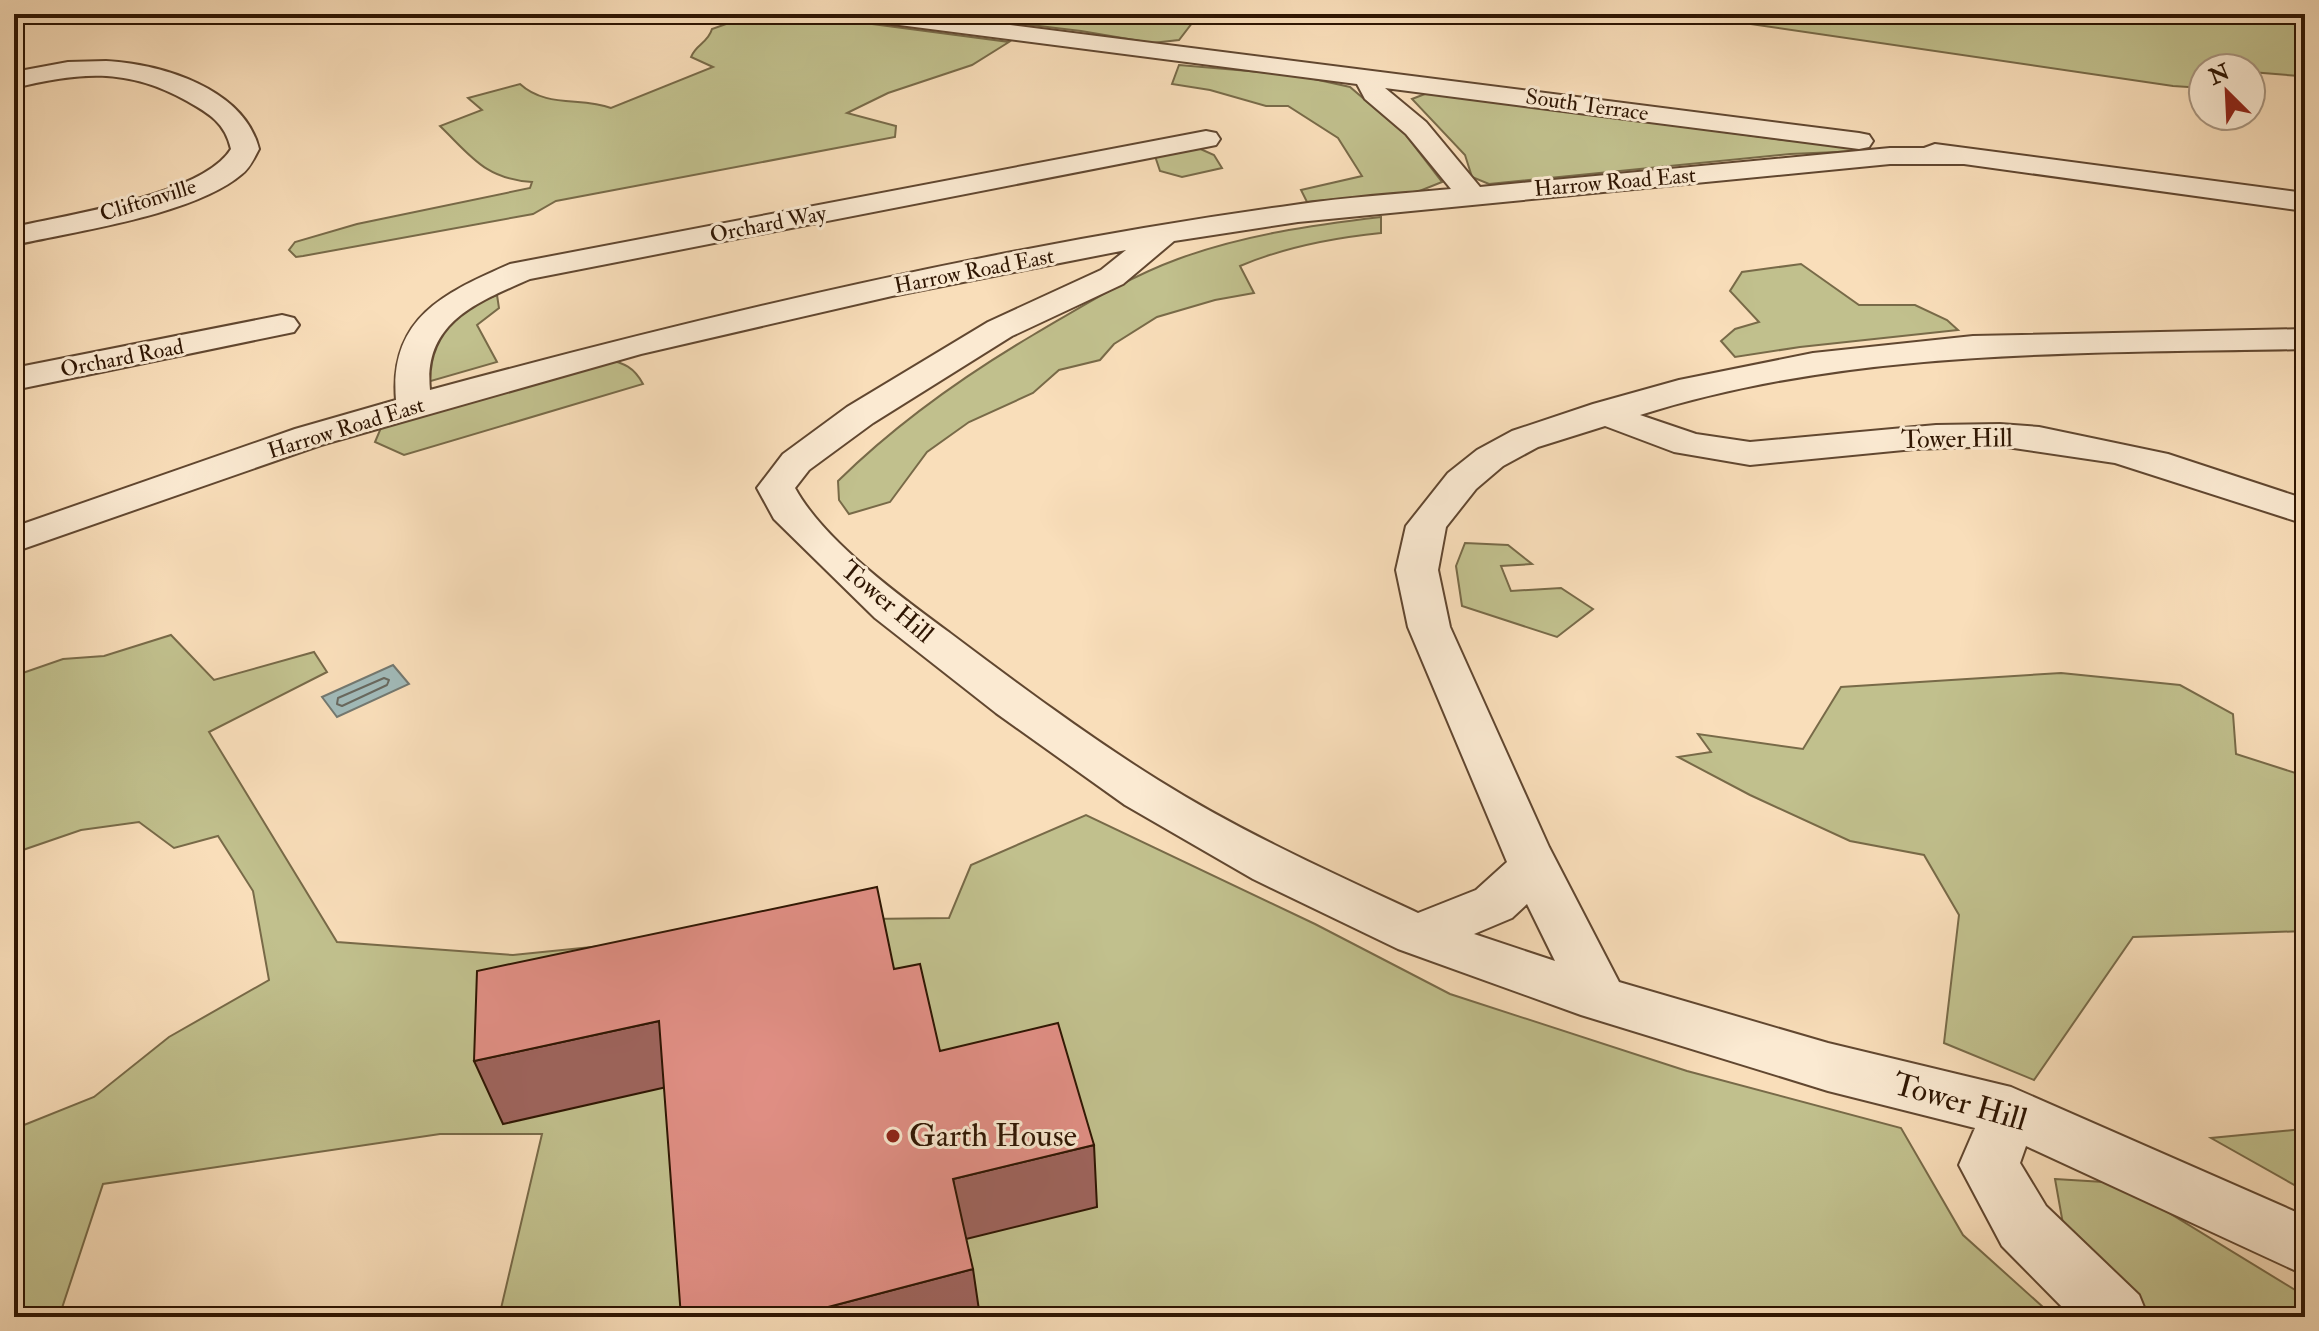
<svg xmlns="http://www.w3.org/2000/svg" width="2319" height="1331" viewBox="0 0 2319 1331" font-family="'IM FELL Double Pica',serif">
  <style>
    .green { fill: #c1c08d; stroke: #786a48; stroke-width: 2 }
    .water { fill: #a1bab9; stroke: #737870; stroke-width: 2 }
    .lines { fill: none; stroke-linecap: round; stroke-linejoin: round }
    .shore { stroke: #68685e; stroke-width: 2 }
    .minor-casing { stroke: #614730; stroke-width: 4 }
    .minor { fill: #fbead2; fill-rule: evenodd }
    .shaded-wall { fill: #9e645d; stroke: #2e1502; stroke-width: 2 }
    .building { fill: #e18f85; stroke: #2e1502; stroke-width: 2 }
    .poi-dot { fill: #8f2418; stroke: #fbead2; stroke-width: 3 }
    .labels { text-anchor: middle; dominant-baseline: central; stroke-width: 6; stroke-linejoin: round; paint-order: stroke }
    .far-street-label { font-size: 22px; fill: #2e1502; stroke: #fbead2 }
    .street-label { font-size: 26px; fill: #2e1502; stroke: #fbead2 }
    .near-street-label { font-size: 32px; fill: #2e1502; stroke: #fbead2 }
    .near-poi-label { font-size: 32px; fill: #2e1502; stroke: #fbead2; text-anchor: start }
  </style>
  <rect width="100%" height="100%" fill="#f9deba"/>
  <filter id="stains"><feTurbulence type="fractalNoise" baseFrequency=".0025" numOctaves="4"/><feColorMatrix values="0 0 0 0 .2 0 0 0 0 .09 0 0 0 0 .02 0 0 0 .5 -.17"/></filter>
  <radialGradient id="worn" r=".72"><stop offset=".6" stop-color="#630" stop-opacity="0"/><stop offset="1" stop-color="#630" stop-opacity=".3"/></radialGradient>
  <g class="green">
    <path d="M 754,14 L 796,14 L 1009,42 L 972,65 L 888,93 L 847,113 L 896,126 L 895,137 L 556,201 L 533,214 L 303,256 L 296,257 L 289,250 L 295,242 L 357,224 L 530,188 L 532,182 C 485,179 471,156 440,126 L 482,110 L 468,98 L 520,84 C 546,108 581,97 611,108 L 713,67 L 691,57 C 696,44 708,43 712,29 Z"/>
    <path d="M 938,14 L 1199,14 L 1179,40 L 1152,43 L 1081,31 Z"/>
    <path d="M 1654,14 L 2305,14 L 2305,100 L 2299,76 L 2251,72 L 2251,68 L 2203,68 L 2203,88 L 2173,86 L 1723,20 Z"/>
    <path d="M 1179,65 L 1296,75 L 1350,87 L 1405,134 L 1442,182 L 1417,192 L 1307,202 L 1301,190 L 1362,176 L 1338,138 L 1288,106 L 1266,106 L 1210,90 L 1172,84 Z"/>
    <path d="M 1430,92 L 1784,140 L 1857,146 L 1861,151 L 1790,154 L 1489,184 L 1472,177 L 1465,155 L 1412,99 Z"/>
    <path d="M 1196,147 L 1214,155 L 1222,168 L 1182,177 L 1160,171 L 1155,156 Z"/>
    <path d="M 1381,217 L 1381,233 C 1332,238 1285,247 1240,266 L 1254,293 L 1215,300 L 1157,317 L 1114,344 L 1100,360 L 1059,370 L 1033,393 L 969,422 L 927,452 L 890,502 L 849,514 L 839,500 L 838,481 C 897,423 962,377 1033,335 C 1081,307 1126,278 1178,259 C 1243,235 1313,225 1381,217 Z"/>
    <path d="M 1801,264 L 1859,305 L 1915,305 L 1947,320 L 1958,330 L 1800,347 L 1735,357 L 1721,341 L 1735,329 L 1759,322 L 1730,291 L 1742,272 Z"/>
    <path d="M 497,295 L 499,308 L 477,325 L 497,362 L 424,383 L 424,349 L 456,310 Z"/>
    <path d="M 606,359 C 624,363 634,367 643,384 L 404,455 L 375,442 L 383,423 Z"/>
    <path d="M 1465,543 L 1508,545 L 1532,564 L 1501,566 L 1511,591 L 1561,588 L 1593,609 L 1557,637 L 1462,606 L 1456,566 Z"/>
    <path d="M 171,635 L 214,680 L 314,652 L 327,672 L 209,732 L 337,942 L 513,955 L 867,919 L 949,918 L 971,865 L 1086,815 L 1315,924 L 1450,994 L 1687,1071 L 1901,1128 L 1963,1235 L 2054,1317 L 499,1317 L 542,1134 L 440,1134 L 103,1184 L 59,1317 L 14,1317 L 14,1129 L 94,1097 L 169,1037 L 269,980 L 253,891 L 218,836 L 174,848 L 139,822 L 81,830 L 14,853 L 14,676 L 63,659 L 104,656 Z"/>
    <path d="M 2061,673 L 2180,685 L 2233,714 L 2236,754 L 2305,776 L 2305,931 L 2133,937 L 2034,1080 L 1944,1043 L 1959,915 L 1924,855 L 1850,841 L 1750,795 L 1678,757 L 1711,752 L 1698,734 L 1803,749 L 1841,687 Z"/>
    <path d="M 2305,1129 L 2305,1191 L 2211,1138 L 2303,1129 Z"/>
    <path d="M 2055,1179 L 2120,1183 L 2305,1296 L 2305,1317 L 2153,1317 L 2063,1224 Z"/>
  </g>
  <path class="water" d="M 393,665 L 409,684 L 337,717 L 322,697 Z"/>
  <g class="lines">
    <path class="shore" d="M 384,678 L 389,680 L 387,685 L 342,706 L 337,704 L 338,698 Z"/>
    <defs>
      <g id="minor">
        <path d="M 856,14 L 924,14 L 1859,133 L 1869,135 L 1873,141 L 1869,147 L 1859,149 L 1385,88 L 1426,122 L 1480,187 L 1890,148 L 1924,148 L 1935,144 L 2305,193 L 2305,211 L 1964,164 L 1890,164 L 1298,222 L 1174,241 L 1123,284 L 1012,336 L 873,423 L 809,470 L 795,488 C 824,541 901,597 950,633 C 1018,684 1086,735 1158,780 C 1241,832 1330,872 1418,913 L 1476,890 L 1507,862 L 1408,627 L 1396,570 L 1406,526 L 1448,473 L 1477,450 L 1512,431 L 1593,404 L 1679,380 L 1813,353 L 1973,336 L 2305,329 L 2305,349 C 2082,354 1855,347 1640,415 L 1696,434 L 1750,442 L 1936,425 L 2000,424 L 2039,427 L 2168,454 L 2305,499 L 2305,524 L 2115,463 L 2000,446 L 1914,449 L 1750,465 L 1674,452 L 1605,426 L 1538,447 L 1503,466 L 1476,489 L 1446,527 L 1438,570 L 1450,627 L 1549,847 L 1619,982 L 1828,1043 L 2011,1087 L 2305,1216 L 2305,1275 L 2026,1146 L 2020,1163 L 2046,1206 L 2139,1295 L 2148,1317 L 2072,1317 L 2002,1246 L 1959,1165 L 1975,1128 L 1828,1091 L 1581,1015 L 1398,949 L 1253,879 L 1125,805 L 996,713 L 875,618 L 774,519 L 757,488 L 783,454 L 847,407 L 988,322 L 1101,270 L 1126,250 L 892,296 L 641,354 L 321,445 L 14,552 L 14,527 L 295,429 L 396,400 C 389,318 444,293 510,264 L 1206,131 L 1216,133 L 1220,139 L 1216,145 L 1206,147 L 530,279 C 478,302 423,322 430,390 C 715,313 1002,245 1294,205 C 1346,197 1399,194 1451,189 L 1406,134 L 1365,99 L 1357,84 L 868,21 L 860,19 ZM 1527,904 L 1555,961 L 1474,934 L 1512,918 Z"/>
        <path d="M 106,61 C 161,64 244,88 259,149 C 254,158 250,168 242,174 C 194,215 76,231 14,245 L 14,227 C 67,215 203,195 231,149 C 225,123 210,114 187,101 C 127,67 79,72 14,88 L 14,72 L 68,62 Z"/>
        <path d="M 282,315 L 294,318 L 299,325 L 294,332 L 14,390 L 14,368 Z"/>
      </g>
    </defs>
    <use href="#minor" class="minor-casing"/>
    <use href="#minor" class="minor"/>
  </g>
  <g class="shaded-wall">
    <path d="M 659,1021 L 680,1084 L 503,1124 L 474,1061 Z"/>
    <path d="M 1094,1145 L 1097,1207 L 962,1240 L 953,1179 Z"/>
    <path d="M 973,1269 L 980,1317 L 790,1317 Z"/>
  </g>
  <path class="building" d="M 877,887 L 894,969 L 920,964 L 940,1051 L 1058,1023 L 1094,1145 L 953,1179 L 973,1269 L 790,1317 L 681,1317 L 659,1021 L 474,1061 L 477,971 Z"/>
  <circle class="poi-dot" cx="893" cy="1136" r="8"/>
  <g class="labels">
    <g class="far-street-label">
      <text transform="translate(1587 105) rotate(8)">South Terrace</text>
      <text transform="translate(1615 182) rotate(-5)">Harrow Road East</text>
      <text transform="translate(148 200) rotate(-17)">Cliftonville</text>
      <text transform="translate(768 224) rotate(-11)">Orchard Way</text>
      <text transform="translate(974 271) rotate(-11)">Harrow Road East</text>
      <text transform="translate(122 358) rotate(-11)">Orchard Road</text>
      <text transform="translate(346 428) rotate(-17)">Harrow Road East</text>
    </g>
    <g class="street-label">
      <text transform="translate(1957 439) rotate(-1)">Tower Hill</text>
      <text transform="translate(887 602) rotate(40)">Tower Hill</text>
    </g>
    <g class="near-street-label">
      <text transform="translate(1960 1102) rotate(16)">Tower Hill</text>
    </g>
    <g class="near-poi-label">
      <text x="909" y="1136">Garth House</text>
    </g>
  </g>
  <rect width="2319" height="1331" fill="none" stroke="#f9deba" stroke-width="48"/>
  <rect x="16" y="16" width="2287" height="1299" fill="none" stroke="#2e1502" stroke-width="4"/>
  <rect x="24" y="24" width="2271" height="1283" fill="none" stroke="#2e1502" stroke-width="2"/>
  <g transform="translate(2227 92) rotate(336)"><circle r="38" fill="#fbead2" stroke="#a9957f" stroke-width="2"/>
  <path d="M0-6L14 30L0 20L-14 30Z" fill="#8f2418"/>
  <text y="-12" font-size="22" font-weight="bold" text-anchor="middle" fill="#2e1502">N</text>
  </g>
  <rect width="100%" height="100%" filter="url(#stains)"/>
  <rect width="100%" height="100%" fill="url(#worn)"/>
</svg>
